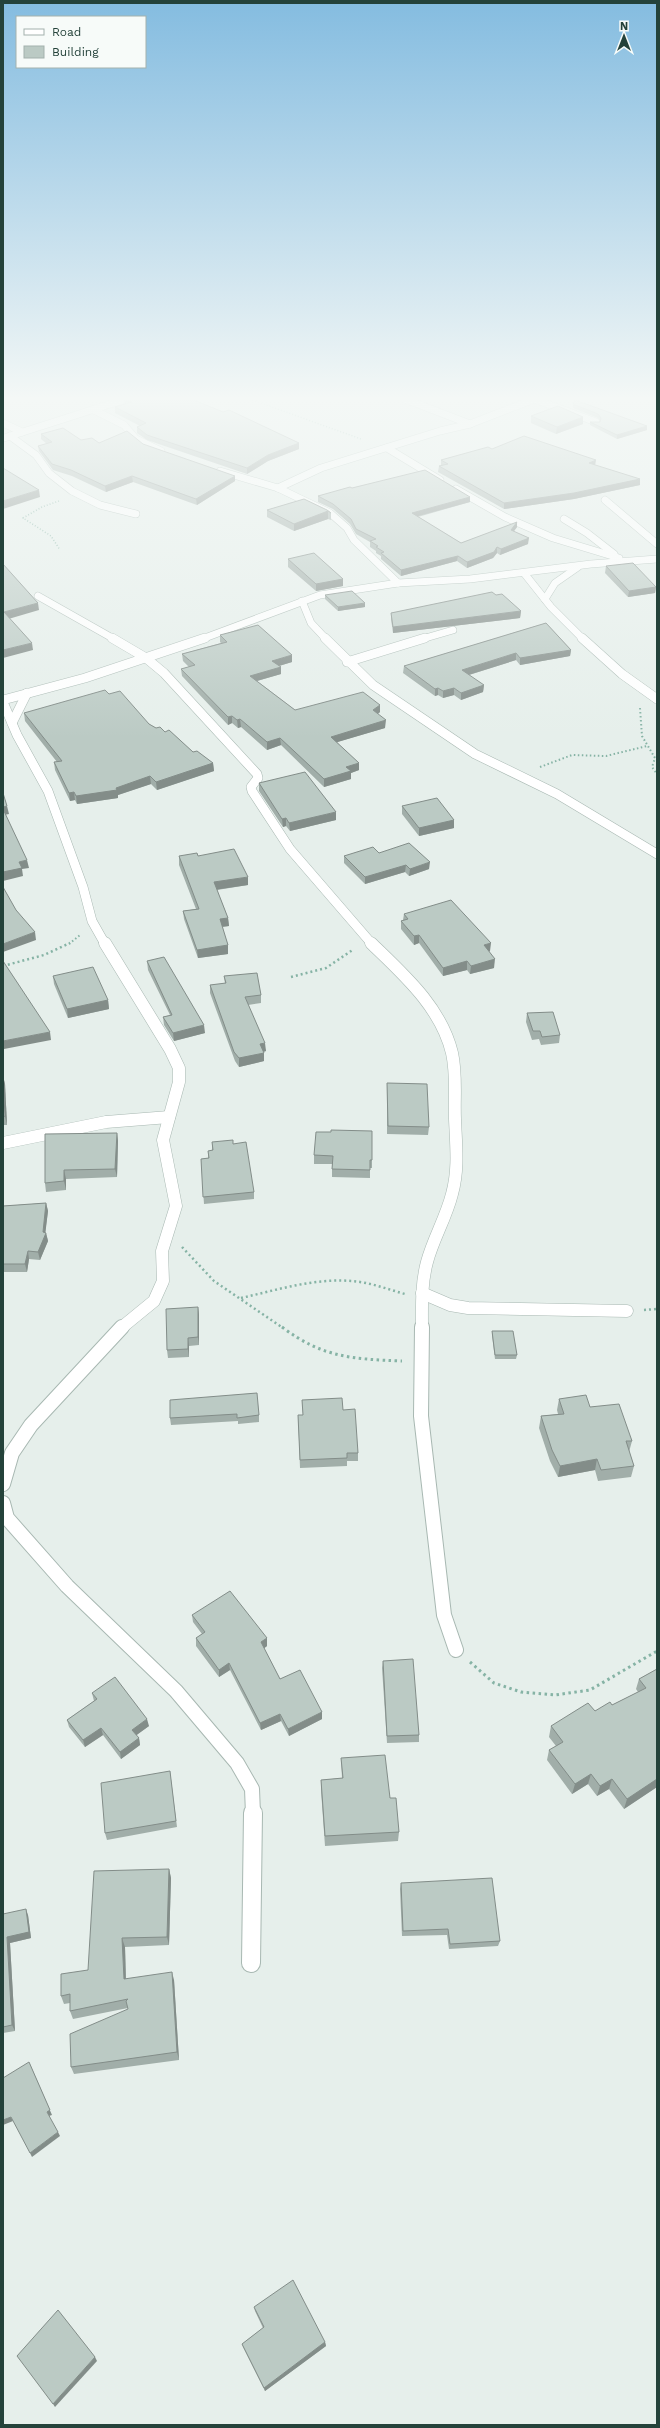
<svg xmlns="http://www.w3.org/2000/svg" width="660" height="2428" viewBox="0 0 660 2428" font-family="'Work Sans',sans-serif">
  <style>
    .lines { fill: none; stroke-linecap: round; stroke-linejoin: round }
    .minor-far4-casing { stroke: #a8b8b2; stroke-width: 8 }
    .minor-far3-casing { stroke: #a8b8b2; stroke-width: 10 }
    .minor-far2-casing { stroke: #a8b8b2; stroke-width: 13 }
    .minor-far1-casing { stroke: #a8b8b2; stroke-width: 16 }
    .minor-casing { stroke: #a8b8b2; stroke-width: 20 }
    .path-far3 { stroke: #86b3a5; stroke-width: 1.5; stroke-dasharray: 1 2; stroke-linecap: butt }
    .path-far2 { stroke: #86b3a5; stroke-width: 2; stroke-dasharray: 1.5 2.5; stroke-linecap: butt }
    .path-far1 { stroke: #86b3a5; stroke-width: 2.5; stroke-dasharray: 2 3; stroke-linecap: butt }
    .path { stroke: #86b3a5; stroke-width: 3; stroke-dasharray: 2.5 3.5; stroke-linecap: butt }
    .minor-far4 { stroke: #fff; stroke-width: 7 }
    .minor-far3 { stroke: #fff; stroke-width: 9 }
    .minor-far2 { stroke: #fff; stroke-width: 12 }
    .minor-far1 { stroke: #fff; stroke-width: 14 }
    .minor { stroke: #fff; stroke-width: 18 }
    .wall { fill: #a1aea9 }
    .shaded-wall { fill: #838d89 }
    .building { fill: #bbcac4; stroke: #838d89 }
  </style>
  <rect width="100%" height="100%" fill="#e6efeb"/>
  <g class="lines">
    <defs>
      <g id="minor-far4">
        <path d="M 402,398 L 470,424"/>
        <path d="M 534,399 L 596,422"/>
        <path d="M 94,410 L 124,425 L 136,439 L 161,451"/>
        <path d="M 3,423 L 22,432"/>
        <path d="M 10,436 L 36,455 L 49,473 L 72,491 L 100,505 L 136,514"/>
        <path d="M 4,438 L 129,398"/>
        <path d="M 387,448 L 440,480"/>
        <path d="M 220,471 L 278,488 L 330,513 L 347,528 L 354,540 L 398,583"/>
        <path d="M 278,488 L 321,468 L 440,431 L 470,424 L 537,398"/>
        <path d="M 456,489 L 505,517 L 553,538 L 619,558"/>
        <path d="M 605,500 L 657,544"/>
        <path d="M 564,519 L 587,533 L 614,554"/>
        <path d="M 524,573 L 551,607 L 583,639"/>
        <path d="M 38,596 L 114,639"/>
        <path d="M 545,599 L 555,583 L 578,567"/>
        <path d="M 302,601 L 311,623 L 326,639"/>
        <path d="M 202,639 L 320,595 L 398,583 L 470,579 L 591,564 L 657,559"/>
        <path d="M 422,639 L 453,630"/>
      </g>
      <g id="minor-far3">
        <path d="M 112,638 L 146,658 L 164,673 L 257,774 L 258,778 L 251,787 L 252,791 L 290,849 L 372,944"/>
        <path d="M 325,638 L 373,685 L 475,754 L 557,794 L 657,854"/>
        <path d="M 582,638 L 622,674 L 657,699"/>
        <path d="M 347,662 L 425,638"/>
        <path d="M 3,700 L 85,678 L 205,638"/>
        <path d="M 3,702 L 17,735 L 48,791 L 83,887 L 92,921 L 105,944"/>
        <path d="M 12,723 L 27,693"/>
      </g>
      <g id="minor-far2">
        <path d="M 105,943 L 170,1049 L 179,1068 L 179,1082 L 163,1140 L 176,1206 L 162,1251 L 163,1281 L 154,1301 L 121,1328"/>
        <path d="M 371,943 C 403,974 441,1007 452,1053 C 457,1075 454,1097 455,1119 C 456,1145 459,1169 452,1194 C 446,1218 433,1239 427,1262 C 421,1284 422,1306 422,1328"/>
        <path d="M 3,1143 L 106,1122 L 169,1117"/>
        <path d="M 422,1293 L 450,1305 L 468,1308 L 627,1311"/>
      </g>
      <g id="minor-far1">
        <path d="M 422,1327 L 421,1416 L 444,1615 L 456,1650"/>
        <path d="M 3,1484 L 12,1453 L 31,1425 L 122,1327"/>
        <path d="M 3,1503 L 7,1518 L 67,1586 L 176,1691 L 237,1763 L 252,1789 L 253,1814"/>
      </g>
      <path id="minor" d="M 251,1963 L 253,1813"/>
    </defs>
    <use href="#minor-far4" class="minor-far4-casing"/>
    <use href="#minor-far3" class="minor-far3-casing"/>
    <use href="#minor-far2" class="minor-far2-casing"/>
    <use href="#minor-far1" class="minor-far1-casing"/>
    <use href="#minor" class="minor-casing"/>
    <g class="path-far3">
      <path d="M 247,398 L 361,439"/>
      <path d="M 59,501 L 42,507 L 23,518 L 51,536 L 60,550"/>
    </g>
    <g class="path-far2">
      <path d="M 640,708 L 642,736 L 655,758 L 652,767 L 657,774"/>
      <path d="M 540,767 L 572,755 L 606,756 L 647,746"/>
      <path d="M 69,944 L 80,935"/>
    </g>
    <g class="path-far1">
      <path d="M 3,966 L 44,955 L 70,943"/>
      <path d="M 291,977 L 326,968 L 354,949"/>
      <path d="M 182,1247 L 214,1281 L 283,1328"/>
      <path d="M 241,1298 C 277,1290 314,1278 351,1281 C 369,1282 387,1289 405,1294"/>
      <path d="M 644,1310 L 657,1309"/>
    </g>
    <g class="path">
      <path d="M 282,1327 C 323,1358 353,1359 402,1361"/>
      <path d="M 470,1662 L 494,1683 L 521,1692 L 555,1695 L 590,1690 L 657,1651"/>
    </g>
    <use href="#minor-far4" class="minor-far4"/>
    <use href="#minor-far3" class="minor-far3"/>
    <use href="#minor-far2" class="minor-far2"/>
    <use href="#minor-far1" class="minor-far1"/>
    <use href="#minor" class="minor"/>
  </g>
  <g class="wall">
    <path d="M 123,399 L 299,443 L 299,449 L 268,461 L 247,474 L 147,440 L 137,433 L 137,427 L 140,426 L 115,413 L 115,407 L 124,404 Z"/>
    <path d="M 573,404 L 647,430 L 617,439 L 590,425 L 590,422 L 600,422 L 600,421 L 598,418 L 573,408 Z"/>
    <path d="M 531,416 L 583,424 L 556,434 L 531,423 Z"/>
    <path d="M 41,434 L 99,443 L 143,444 L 235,481 L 197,505 L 133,482 L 106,492 L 72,476 L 53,470 L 39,451 L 38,446 L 47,444 L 41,439 Z"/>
    <path d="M 492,449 L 595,465 L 640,485 L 574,499 L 504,509 L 438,472 L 439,466 L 441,466 L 441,460 Z"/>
    <path d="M 352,488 L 470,497 L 470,502 L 418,517 L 461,543 L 517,522 L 517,527 L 514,531 L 528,544 L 500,555 L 497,553 L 493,558 L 467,568 L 457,561 L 401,576 L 381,559 L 381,556 L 376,553 L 376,551 L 370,547 L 370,542 L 356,534 L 350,524 L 333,509 L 318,502 L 318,496 Z"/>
    <path d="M 304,499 L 331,513 L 331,520 L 328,519 L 294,531 L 267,517 L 267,510 Z"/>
    <path d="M 288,559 L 343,579 L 343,586 L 316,591 L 288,567 Z"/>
    <path d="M 606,566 L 656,587 L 655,593 L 628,597 L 605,573 Z"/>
    <path d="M 325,595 L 365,607 L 338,611 L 325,599 Z"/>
    <path d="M 496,595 L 521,611 L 520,618 L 393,633 L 391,619 L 391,613 Z"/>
    <path d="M 546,623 L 571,650 L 570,656 L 520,665 L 516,660 L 469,675 L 484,685 L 483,692 L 461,700 L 454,695 L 443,698 L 438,695 L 435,696 L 403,673 L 404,666 Z"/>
    <path d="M 220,635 L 292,662 L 279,666 L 281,667 L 281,674 L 257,681 L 295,710 L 380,705 L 380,712 L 378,714 L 385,728 L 337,742 L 359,770 L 351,773 L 351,779 L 324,787 L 281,745 L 267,750 L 241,727 L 238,728 L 232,723 L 228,725 L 182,676 L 181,669 L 189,667 L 183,661 L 182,654 L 221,643 L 220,642 Z"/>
    <path d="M 109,694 L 149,724 L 156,728 L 165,732 L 193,752 L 213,763 L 214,771 L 157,790 L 151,784 L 118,795 L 118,798 L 77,804 L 75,800 L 70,801 L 55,770 L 54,762 L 57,762 L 25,721 L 24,713 Z"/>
    <path d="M 259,783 L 336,820 L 290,831 L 286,826 L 283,827 L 259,791 Z"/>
    <path d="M 402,806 L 454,820 L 454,828 L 419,836 L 402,814 Z"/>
    <path d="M 379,853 L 429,869 L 409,876 L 405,872 L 365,884 L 344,863 L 344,856 Z"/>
    <path d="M 179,856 L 198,856 L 248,885 L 217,890 L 228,918 L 229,926 L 222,927 L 228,945 L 228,954 L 198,958 L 184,919 L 183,911 L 196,909 L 179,865 Z"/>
    <path d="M 404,914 L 490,951 L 489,952 L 494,968 L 470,974 L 467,970 L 443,976 L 419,943 L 414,945 L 401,929 L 401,921 L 403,920 Z"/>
    <path d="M 147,961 L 205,1033 L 174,1041 L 164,1025 L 163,1017 L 170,1015 L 148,970 Z"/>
    <path d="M 53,976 L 108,1000 L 109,1009 L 68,1018 L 54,984 Z"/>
    <path d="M 224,976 L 261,995 L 261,1003 L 248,1005 L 266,1051 L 264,1052 L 264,1061 L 239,1067 L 235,1061 L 210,993 L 210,985 L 225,984 Z"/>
    <path d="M 527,1013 L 560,1035 L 559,1043 L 541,1045 L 539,1039 L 532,1040 L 526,1022 Z"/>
    <path d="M 3,1076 L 5,1084 L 7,1125 L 3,1125 Z"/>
    <path d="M 387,1083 L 429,1127 L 428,1135 L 387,1134 Z"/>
    <path d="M 372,1131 L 372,1168 L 370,1168 L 370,1178 L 332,1177 L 332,1164 L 314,1164 L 314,1155 L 331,1132 Z"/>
    <path d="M 117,1133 L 118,1141 L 117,1177 L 66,1179 L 66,1190 L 46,1192 L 45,1183 Z"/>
    <path d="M 212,1142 L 233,1144 L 254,1192 L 254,1199 L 204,1204 L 201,1159 L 208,1158 L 208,1151 L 212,1150 Z"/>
    <path d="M 46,1203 L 48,1211 L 45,1233 L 46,1233 L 48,1241 L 40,1260 L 29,1259 L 27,1272 L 3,1272 L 3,1206 Z"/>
    <path d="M 198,1307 L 199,1315 L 199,1345 L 189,1346 L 189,1357 L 168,1358 L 167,1350 Z"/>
    <path d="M 492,1331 L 517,1355 L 516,1359 L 495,1359 L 492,1335 Z"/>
    <path d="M 559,1399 L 590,1407 L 632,1441 L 629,1452 L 634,1466 L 631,1477 L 598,1481 L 595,1470 L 558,1477 L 550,1461 L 539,1428 L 541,1416 L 558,1414 L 557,1410 Z"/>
    <path d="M 170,1400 L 259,1415 L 259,1422 L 238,1424 L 238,1421 L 171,1425 L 170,1418 Z"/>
    <path d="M 302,1400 L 343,1410 L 358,1453 L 358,1461 L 347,1461 L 347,1466 L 300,1468 L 298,1415 L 303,1415 Z"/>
    <path d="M 192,1615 L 267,1638 L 267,1646 L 264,1648 L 280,1679 L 322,1712 L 322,1719 L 289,1736 L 281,1721 L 261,1730 L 230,1670 L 219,1677 L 196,1646 L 196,1638 L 202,1634 L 193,1622 Z"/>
    <path d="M 383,1661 L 419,1735 L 419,1742 L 387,1743 L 382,1668 Z"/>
    <path d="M 657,1669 L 657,1787 L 624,1809 L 609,1789 L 597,1796 L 588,1784 L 572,1794 L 547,1760 L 549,1750 L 556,1746 L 549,1737 L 551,1726 L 612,1705 L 638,1692 L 636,1689 L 639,1679 Z"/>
    <path d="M 92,1693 L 149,1726 L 136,1735 L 139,1738 L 140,1745 L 121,1759 L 103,1735 L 85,1747 L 69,1727 L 67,1720 L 94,1701 Z"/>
    <path d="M 341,1758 L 390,1798 L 399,1832 L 398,1841 L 325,1846 L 321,1790 L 321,1780 L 342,1778 Z"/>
    <path d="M 170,1771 L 177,1827 L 107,1840 L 105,1833 Z"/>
    <path d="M 169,1869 L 171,1878 L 169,1945 L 125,1947 L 126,1979 L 174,1980 L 179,2060 L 74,2074 L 71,2067 L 128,2009 L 128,2008 L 73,2019 L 70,2011 L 70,2003 L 64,2004 L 61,1996 L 88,1970 Z"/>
    <path d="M 401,1883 L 500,1941 L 498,1946 L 449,1949 L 447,1935 L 402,1936 L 400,1889 Z"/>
    <path d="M 3,1914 L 28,1915 L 31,1938 L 10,1943 L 15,2031 L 3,2033 Z"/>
    <path d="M 254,2307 L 325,2342 L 326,2346 L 265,2391 L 243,2347 L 242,2344 L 263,2328 L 255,2311 Z"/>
  </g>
  <g class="shaded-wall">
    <path d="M 583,417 L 583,424 L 556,434 L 557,427 Z"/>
    <path d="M 647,426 L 647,430 L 617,439 L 617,435 Z"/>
    <path d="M 299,443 L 299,449 L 268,461 L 247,474 L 247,468 L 268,455 Z"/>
    <path d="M 596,460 L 595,466 L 589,463 Z"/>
    <path d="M 132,476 L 133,482 L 106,492 L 105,486 Z"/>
    <path d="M 235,476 L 235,481 L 197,505 L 196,499 Z"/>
    <path d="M 640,479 L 640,485 L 574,499 L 504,509 L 504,503 Z"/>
    <path d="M 39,490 L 40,497 L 3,509 L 3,501 Z"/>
    <path d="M 470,497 L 470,502 L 411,518 L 412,513 Z"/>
    <path d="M 328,511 L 328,519 L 294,531 L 294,524 Z"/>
    <path d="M 517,522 L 517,527 L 511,535 L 511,530 Z"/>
    <path d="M 529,538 L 528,544 L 500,555 L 501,549 Z"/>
    <path d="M 497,547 L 497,553 L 493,558 L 467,568 L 467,562 Z"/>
    <path d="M 458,556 L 457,561 L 401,576 L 401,570 Z"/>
    <path d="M 343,579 L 343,586 L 316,591 L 316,584 Z"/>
    <path d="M 656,587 L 655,593 L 628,597 L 629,591 Z"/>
    <path d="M 38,603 L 39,610 L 5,620 L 4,612 Z"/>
    <path d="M 365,603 L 365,607 L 338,611 L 338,607 Z"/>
    <path d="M 521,611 L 520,618 L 393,633 L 393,627 Z"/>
    <path d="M 32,643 L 33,650 L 3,658 L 3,650 Z"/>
    <path d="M 571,650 L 570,656 L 520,665 L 520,658 Z"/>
    <path d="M 516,653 L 516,660 L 462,677 L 462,670 Z"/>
    <path d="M 292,655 L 292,662 L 272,668 L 272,661 Z"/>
    <path d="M 281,667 L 281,674 L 250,683 L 250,676 Z"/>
    <path d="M 484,685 L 483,692 L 461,700 L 461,693 Z"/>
    <path d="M 438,688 L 438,695 L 435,696 L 435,689 Z"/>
    <path d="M 454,688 L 454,695 L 443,698 L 443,691 Z"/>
    <path d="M 380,705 L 380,712 L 373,717 L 373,710 Z"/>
    <path d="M 232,716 L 232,723 L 228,725 L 228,717 Z"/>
    <path d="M 240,719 L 241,727 L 238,728 L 237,720 Z"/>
    <path d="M 386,720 L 385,728 L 331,744 L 331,737 Z"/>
    <path d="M 280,738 L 281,745 L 267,750 L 267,742 Z"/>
    <path d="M 213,763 L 214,771 L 157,790 L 156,782 Z"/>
    <path d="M 359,763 L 359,770 L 351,773 L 351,779 L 324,787 L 324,779 L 346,767 Z"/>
    <path d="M 150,776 L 151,784 L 118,795 L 118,798 L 77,804 L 76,796 L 116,788 Z"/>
    <path d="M 74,792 L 75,800 L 70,801 L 69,793 Z"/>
    <path d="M 7,806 L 9,814 L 4,815 L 3,807 Z"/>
    <path d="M 336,812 L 336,820 L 290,831 L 289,823 Z"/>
    <path d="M 286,818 L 286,826 L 283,827 L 282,819 Z"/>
    <path d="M 454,820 L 454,828 L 419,836 L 419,828 Z"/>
    <path d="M 27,860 L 29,868 L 22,869 L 23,876 L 3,881 L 3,872 L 19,862 Z"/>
    <path d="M 430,862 L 429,869 L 409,876 L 410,869 Z"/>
    <path d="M 406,865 L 405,872 L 365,884 L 365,877 Z"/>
    <path d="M 248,877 L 248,885 L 214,890 L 214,882 Z"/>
    <path d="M 228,918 L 229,926 L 220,927 L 220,919 Z"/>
    <path d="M 35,932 L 36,940 L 3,952 L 3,944 Z"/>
    <path d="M 419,935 L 419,943 L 414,945 L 414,936 Z"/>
    <path d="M 491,943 L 490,951 L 483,953 L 484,945 Z"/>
    <path d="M 228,945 L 228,954 L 198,958 L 197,950 Z"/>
    <path d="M 495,959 L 494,968 L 470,974 L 471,966 Z"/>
    <path d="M 467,961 L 467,970 L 443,976 L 443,968 Z"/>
    <path d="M 108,1000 L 109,1009 L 68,1018 L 67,1009 Z"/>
    <path d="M 204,1025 L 205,1033 L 174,1041 L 173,1033 Z"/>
    <path d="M 50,1032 L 51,1040 L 4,1049 L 3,1041 Z"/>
    <path d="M 265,1043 L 266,1051 L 261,1052 L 260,1044 Z"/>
    <path d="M 264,1053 L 264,1061 L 239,1067 L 239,1058 Z"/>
    <path d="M 3,1076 L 5,1084 L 7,1125 L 5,1116 Z"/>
    <path d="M 117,1133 L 118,1141 L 117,1177 L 115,1169 Z"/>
    <path d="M 64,1170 L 66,1179 L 66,1190 L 64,1181 Z"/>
    <path d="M 46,1203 L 48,1211 L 45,1236 L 46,1233 L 48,1241 L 40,1260 L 38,1252 L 43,1232 Z"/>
    <path d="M 28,1251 L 29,1259 L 27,1272 L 25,1264 Z"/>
    <path d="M 198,1307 L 199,1315 L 199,1345 L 198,1337 Z"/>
    <path d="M 188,1338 L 189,1346 L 189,1357 L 188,1349 Z"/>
    <path d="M 597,1459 L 595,1470 L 558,1477 L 560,1466 Z"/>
    <path d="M 267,1638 L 267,1646 L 262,1650 L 261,1642 Z"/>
    <path d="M 229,1663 L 230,1670 L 219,1677 L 219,1670 Z"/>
    <path d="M 322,1712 L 322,1719 L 289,1736 L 288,1729 Z"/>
    <path d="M 280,1714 L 281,1721 L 261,1730 L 260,1723 Z"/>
    <path d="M 147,1719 L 149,1726 L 134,1737 L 132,1730 Z"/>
    <path d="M 101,1728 L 103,1735 L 85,1747 L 83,1740 Z"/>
    <path d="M 139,1738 L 140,1745 L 121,1759 L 120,1752 Z"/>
    <path d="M 591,1774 L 588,1784 L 572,1794 L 575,1784 Z"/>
    <path d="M 612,1779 L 609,1789 L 597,1796 L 600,1786 Z"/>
    <path d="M 657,1779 L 657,1787 L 624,1809 L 627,1799 Z"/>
    <path d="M 169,1869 L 171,1878 L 169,1945 L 167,1937 Z"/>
    <path d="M 26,1909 L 28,1915 L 31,1938 L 10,1943 L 15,2031 L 12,2025 L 7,1937 Z"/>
    <path d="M 122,1938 L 125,1947 L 126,1988 L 124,1979 Z"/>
    <path d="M 172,1972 L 174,1980 L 179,2060 L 177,2052 Z"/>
    <path d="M 29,2062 L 52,2115 L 49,2116 L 47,2112 Z"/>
    <path d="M 11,2117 L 13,2121 L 3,2125 L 3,2120 Z"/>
    <path d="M 58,2132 L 60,2136 L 32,2157 L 30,2153 Z"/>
    <path d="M 325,2342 L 326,2346 L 265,2391 L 264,2388 Z"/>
    <path d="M 95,2357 L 97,2361 L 55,2407 L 53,2404 Z"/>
  </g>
  <g class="building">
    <path d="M 126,398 L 189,398 L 223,412 L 229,410 L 299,443 L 268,455 L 247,468 L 147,435 L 137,427 L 146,423 L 115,407 L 132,402 L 123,399 Z"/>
    <path d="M 575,400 L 647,426 L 617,435 L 590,422 L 600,422 L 601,418 L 598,414 L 573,404 Z"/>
    <path d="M 558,406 L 583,417 L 557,427 L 531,416 Z"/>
    <path d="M 63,428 L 81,440 L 92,438 L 99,443 L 127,431 L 143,444 L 235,476 L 196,499 L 132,476 L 105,486 L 71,470 L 52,464 L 38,446 L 52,442 L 41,434 Z"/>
    <path d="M 524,436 L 596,460 L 589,463 L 640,479 L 574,493 L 504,503 L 439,466 L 448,464 L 441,460 L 488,447 L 492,449 Z"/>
    <path d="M 3,468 L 39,490 L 3,501 Z"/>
    <path d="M 425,470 L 470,497 L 412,513 L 461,543 L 517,522 L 511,530 L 529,538 L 501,549 L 497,547 L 494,552 L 467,562 L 458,556 L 401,570 L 381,553 L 384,552 L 376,547 L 378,546 L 370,541 L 376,539 L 356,529 L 351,519 L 333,504 L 318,496 L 350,487 L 352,488 Z"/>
    <path d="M 304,499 L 327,510 L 331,513 L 328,511 L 294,524 L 267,510 Z"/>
    <path d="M 314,553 L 343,579 L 316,584 L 288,559 Z"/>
    <path d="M 633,563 L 656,587 L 629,591 L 606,566 Z"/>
    <path d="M 3,564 L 38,603 L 4,612 L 32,643 L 3,650 Z"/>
    <path d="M 352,591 L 365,603 L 338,607 L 325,595 Z"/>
    <path d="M 492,592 L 496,595 L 502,594 L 521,611 L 393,627 L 391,613 Z"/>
    <path d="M 546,623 L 571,650 L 520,658 L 516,653 L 462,670 L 484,685 L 461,693 L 454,688 L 443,691 L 438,688 L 435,689 L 404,666 Z"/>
    <path d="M 258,625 L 292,655 L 272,661 L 281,667 L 250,676 L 295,710 L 363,692 L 380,705 L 373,710 L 386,720 L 331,737 L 359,763 L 346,767 L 351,771 L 324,779 L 280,738 L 267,742 L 240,719 L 237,720 L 232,716 L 228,717 L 181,669 L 195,665 L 182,654 L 227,642 L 220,635 Z"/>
    <path d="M 105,690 L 109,694 L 120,691 L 149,724 L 156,728 L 160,727 L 165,732 L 169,730 L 193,752 L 197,751 L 213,763 L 156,782 L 150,776 L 116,788 L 117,790 L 76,796 L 74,792 L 69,793 L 54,762 L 62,761 L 24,713 Z"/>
    <path d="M 305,772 L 336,812 L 289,823 L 286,818 L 282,819 L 259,783 Z"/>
    <path d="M 3,793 L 7,806 L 3,807 Z"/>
    <path d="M 437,798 L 454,820 L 419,828 L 402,806 Z"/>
    <path d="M 3,809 L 27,860 L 19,862 L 22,868 L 3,872 Z"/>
    <path d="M 409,843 L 430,862 L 410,869 L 406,865 L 365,877 L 344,856 L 373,847 L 379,853 Z"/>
    <path d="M 234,849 L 248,877 L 214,882 L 228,918 L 220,919 L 228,945 L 197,950 L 183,911 L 199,909 L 179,856 L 197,853 L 198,856 Z"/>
    <path d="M 3,887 L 16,910 L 35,932 L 3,944 Z"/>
    <path d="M 451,900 L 491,943 L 484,945 L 495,959 L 471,966 L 467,961 L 443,968 L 419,935 L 414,936 L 401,921 L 408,919 L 404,914 Z"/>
    <path d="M 164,957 L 204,1025 L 173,1033 L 163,1017 L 172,1015 L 147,961 Z"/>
    <path d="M 3,961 L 50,1032 L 3,1041 Z"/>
    <path d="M 93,967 L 108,1000 L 67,1009 L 53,976 Z"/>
    <path d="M 257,973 L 261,995 L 245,997 L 265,1043 L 260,1044 L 264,1053 L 239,1058 L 234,1052 L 210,985 L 226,983 L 224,976 Z"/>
    <path d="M 553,1012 L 560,1035 L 542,1037 L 540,1031 L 533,1031 L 527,1013 Z"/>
    <path d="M 3,1078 L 5,1116 L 3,1117 Z"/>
    <path d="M 387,1083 L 427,1084 L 429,1127 L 388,1126 Z"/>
    <path d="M 331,1130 L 372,1131 L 372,1160 L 370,1160 L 370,1170 L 332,1169 L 333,1156 L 314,1155 L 316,1132 L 331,1132 Z"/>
    <path d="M 117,1133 L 115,1169 L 64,1170 L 64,1181 L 45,1183 L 45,1134 Z"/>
    <path d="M 233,1140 L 233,1144 L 246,1142 L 254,1192 L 203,1197 L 201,1159 L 209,1158 L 208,1151 L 213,1150 L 212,1142 Z"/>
    <path d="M 46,1203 L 43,1232 L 46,1233 L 38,1252 L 28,1251 L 25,1264 L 3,1264 L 3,1206 Z"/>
    <path d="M 198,1307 L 198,1337 L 188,1338 L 188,1349 L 167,1350 L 166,1309 Z"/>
    <path d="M 492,1331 L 513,1331 L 517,1355 L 495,1355 Z"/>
    <path d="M 257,1393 L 259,1415 L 237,1418 L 237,1414 L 170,1418 L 170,1400 Z"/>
    <path d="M 586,1395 L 590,1407 L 619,1404 L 632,1441 L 626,1441 L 634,1466 L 601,1470 L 597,1459 L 560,1466 L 552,1450 L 541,1416 L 564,1414 L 559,1399 Z"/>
    <path d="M 342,1398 L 343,1410 L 355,1409 L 358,1453 L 347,1453 L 347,1458 L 300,1460 L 298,1415 L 303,1415 L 302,1400 Z"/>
    <path d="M 230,1591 L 267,1638 L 261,1642 L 280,1679 L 300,1670 L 322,1712 L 288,1729 L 280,1714 L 260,1723 L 229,1663 L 219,1670 L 196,1638 L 205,1632 L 192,1615 Z"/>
    <path d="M 413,1659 L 419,1735 L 387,1736 L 383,1661 Z"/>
    <path d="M 657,1669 L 657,1779 L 627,1799 L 612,1779 L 600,1786 L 591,1774 L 575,1784 L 549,1750 L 563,1742 L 551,1726 L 588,1703 L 595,1711 L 610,1702 L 612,1705 L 646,1688 L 639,1679 Z"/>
    <path d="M 115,1677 L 147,1719 L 132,1730 L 139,1738 L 120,1752 L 101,1728 L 83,1740 L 67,1720 L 97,1699 L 92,1693 Z"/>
    <path d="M 385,1755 L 390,1798 L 396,1798 L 399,1832 L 325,1836 L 321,1780 L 343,1778 L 341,1758 Z"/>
    <path d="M 170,1771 L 176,1821 L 105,1833 L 101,1783 Z"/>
    <path d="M 169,1869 L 167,1937 L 122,1938 L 124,1979 L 172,1972 L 177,2052 L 71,2067 L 70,2034 L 128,2009 L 126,2001 L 128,1999 L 70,2011 L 70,1994 L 61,1996 L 61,1974 L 88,1970 L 94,1871 Z"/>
    <path d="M 492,1878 L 500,1941 L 450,1944 L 448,1929 L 403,1931 L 401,1883 Z"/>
    <path d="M 26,1909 L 29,1932 L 7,1937 L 12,2025 L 3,2027 L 3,1914 Z"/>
    <path d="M 29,2062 L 50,2110 L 47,2112 L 58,2132 L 30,2153 L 11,2117 L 3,2120 L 3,2078 Z"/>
    <path d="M 293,2280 L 325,2342 L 264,2388 L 242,2344 L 264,2327 L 254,2307 Z"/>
    <path d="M 58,2310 L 95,2357 L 53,2404 L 17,2356 Z"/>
  </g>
  <linearGradient id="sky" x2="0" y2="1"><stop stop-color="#84bce0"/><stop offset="0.54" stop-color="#f4f8f6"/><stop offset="1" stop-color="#f4f8f6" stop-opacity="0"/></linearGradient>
  <rect width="660" height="738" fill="url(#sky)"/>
  <rect width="660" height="2428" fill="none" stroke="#24423a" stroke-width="8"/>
  <rect x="16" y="16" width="130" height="52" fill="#f7fbf9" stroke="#a3b1ad"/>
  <rect x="24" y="29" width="20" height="6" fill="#ffffff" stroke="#a3b1ad"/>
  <text x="52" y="36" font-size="12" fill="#24423a">Road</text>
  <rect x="24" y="46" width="20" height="12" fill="#bbcac4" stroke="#a3b1ad"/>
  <text x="52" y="56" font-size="12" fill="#24423a">Building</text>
  <g transform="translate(624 36)" stroke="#f7fbf9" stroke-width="3" paint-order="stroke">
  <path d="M0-3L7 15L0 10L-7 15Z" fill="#24423a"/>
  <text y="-6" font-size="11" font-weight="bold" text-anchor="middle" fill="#24423a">N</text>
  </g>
</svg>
